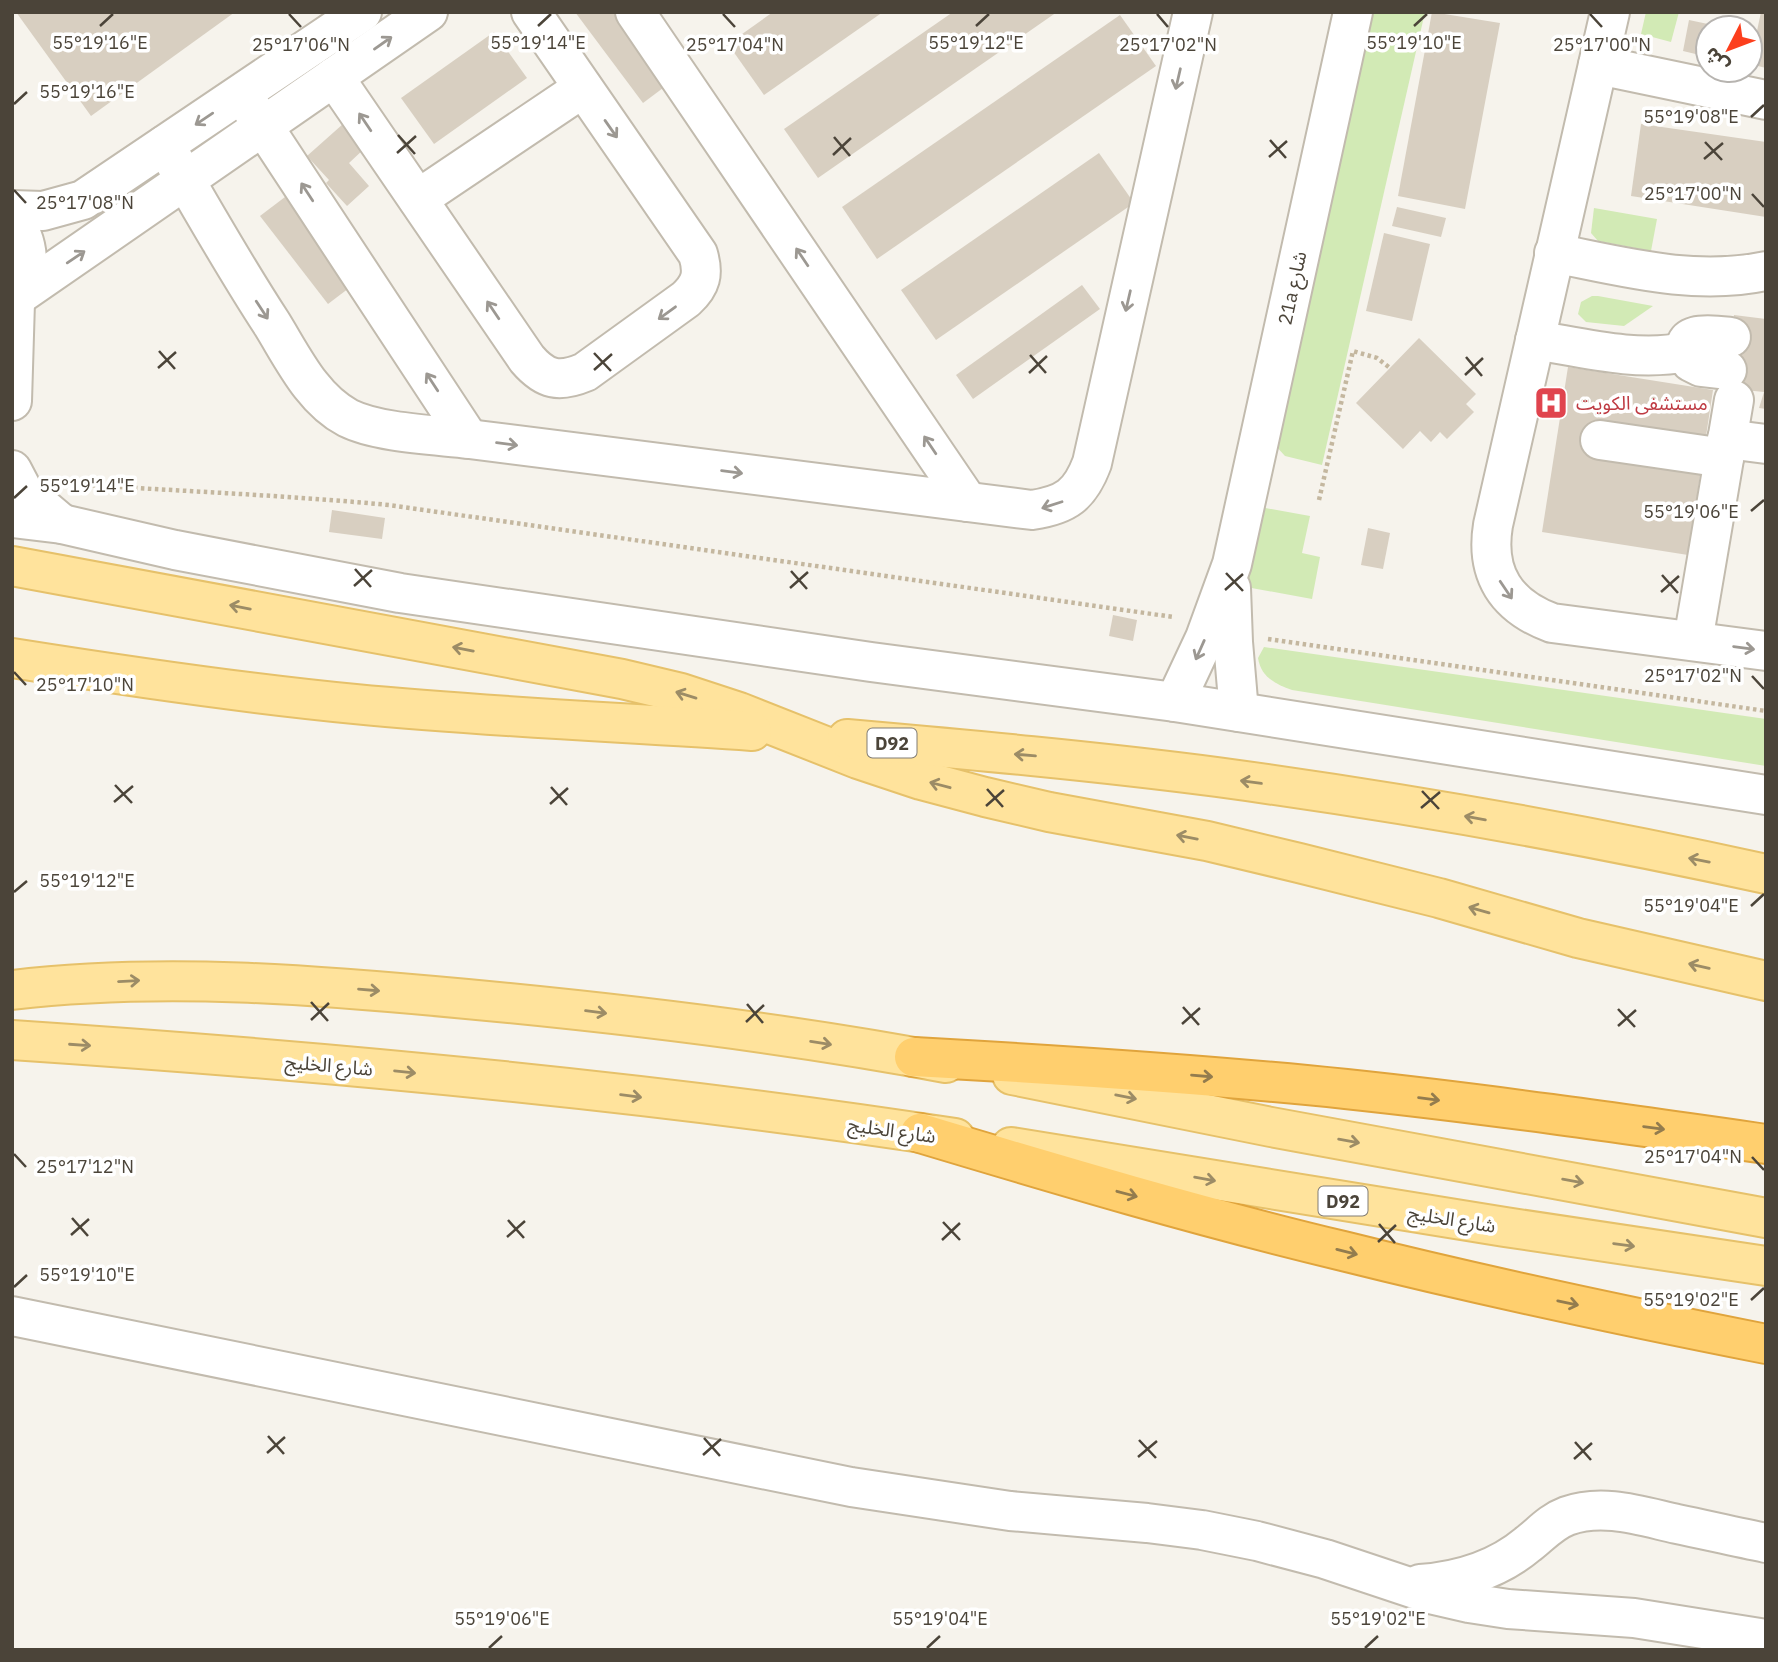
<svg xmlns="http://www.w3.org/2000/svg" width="1778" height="1662" viewBox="0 0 1778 1662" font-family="'IBM Plex Sans','Noto Sans Arabic',sans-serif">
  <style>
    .green { fill: #d2eab5 }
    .building { fill: #d8cfc1 }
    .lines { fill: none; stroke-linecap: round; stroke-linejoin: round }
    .minor-casing { stroke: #c2bbae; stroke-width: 42 }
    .major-casing { stroke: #e6c16a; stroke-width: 42 }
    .highway-casing { stroke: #e0a43c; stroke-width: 42 }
    .path { stroke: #c4b79f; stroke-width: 4.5; stroke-dasharray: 3.5 3.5; stroke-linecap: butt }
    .minor { stroke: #fff; stroke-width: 38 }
    .major { stroke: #ffe39c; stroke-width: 38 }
    .highway { stroke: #ffcf6e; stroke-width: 38 }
    .oneway { stroke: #9c9892 }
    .oneway2 { stroke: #9c8c66 }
    .oneway3 { stroke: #937c4e }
    .ticks { fill: none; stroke: #4b4439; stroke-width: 2.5 }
    .labels { text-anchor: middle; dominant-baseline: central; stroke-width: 7; stroke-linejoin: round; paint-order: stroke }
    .shield { fill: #fff; stroke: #817c74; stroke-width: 2 }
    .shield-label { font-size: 18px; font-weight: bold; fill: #4b4439 }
    .street-label { font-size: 19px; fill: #4b4439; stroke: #fff }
    .health-label { font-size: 19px; fill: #be3a42; stroke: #fff; text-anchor: start }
    .ticks-label { font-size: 18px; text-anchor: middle; fill: #4b4439; stroke: #fff; stroke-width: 7; stroke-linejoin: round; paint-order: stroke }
  </style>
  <rect width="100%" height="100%" fill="#f6f3ec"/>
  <g class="green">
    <path d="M 1365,12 L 1425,12 L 1322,465 L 1285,456 L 1275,445 Z"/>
    <path d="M 1646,12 L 1679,12 L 1671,42 L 1641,34 Z"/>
    <path d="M 1594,208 L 1657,219 L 1651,251 L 1598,241 L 1591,233 Z"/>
    <path d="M 1592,296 L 1598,296 L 1653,306 L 1624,326 L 1586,322 L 1578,314 L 1581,302 Z"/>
    <path d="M 1260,507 L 1310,516 L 1302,553 L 1320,557 L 1312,599 L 1246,587 Z"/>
    <path d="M 1264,647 L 1766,719 L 1766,766 L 1292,690 C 1275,684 1261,677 1258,658 Z"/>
  </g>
  <g class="building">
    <path d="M 16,12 L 235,12 L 91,116 Z"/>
    <path d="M 575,12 L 613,12 L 667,85 L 643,103 Z"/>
    <path d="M 773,12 L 883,12 L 764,95 L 728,44 Z"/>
    <path d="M 953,12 L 1057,12 L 818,178 L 784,129 Z"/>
    <path d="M 1432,12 L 1500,23 L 1465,209 L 1398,196 Z"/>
    <path d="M 1761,12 L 1766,12 L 1766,68 L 1750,64 Z"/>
    <path d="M 1120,15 L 1156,66 L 877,259 L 842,207 Z"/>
    <path d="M 1689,20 L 1722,27 L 1708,28 L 1708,57 L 1683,51 Z"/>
    <path d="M 494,32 L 527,78 L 434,144 L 401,98 Z"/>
    <path d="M 343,124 L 365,148 L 349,163 L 369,186 L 347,206 L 326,183 L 329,180 L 307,156 Z"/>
    <path d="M 1641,124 L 1766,142 L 1766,217 L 1631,196 Z"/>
    <path d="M 1099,153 L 1134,203 L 936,340 L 901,290 Z"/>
    <path d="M 285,197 L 353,285 L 328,304 L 260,216 Z"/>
    <path d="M 1397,207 L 1446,218 L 1441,237 L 1392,226 Z"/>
    <path d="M 1384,233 L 1430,244 L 1412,321 L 1366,311 Z"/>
    <path d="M 1082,285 L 1100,309 L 973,399 L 956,375 Z"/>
    <path d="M 1734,315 L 1766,319 L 1766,409 L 1759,408 L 1764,392 L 1725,388 Z"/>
    <path d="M 1419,338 L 1476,394 L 1466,404 L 1474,412 L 1447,439 L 1440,432 L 1431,442 L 1420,431 L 1403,449 L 1356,403 Z"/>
    <path d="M 1568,367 L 1713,390 L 1688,555 L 1542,532 Z"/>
    <path d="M 332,510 L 385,518 L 382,539 L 329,532 Z"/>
    <path d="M 1368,528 L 1390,533 L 1383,569 L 1361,565 Z"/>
    <path d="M 1113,615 L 1137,620 L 1133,641 L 1109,636 Z"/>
  </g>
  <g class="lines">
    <defs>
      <g id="minor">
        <path d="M 635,12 L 968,502"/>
        <path d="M 1610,12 L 1493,525 C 1485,574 1506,606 1552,623 L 1766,651"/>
        <path d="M 1598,65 L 1766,100"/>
        <path d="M 334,77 L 527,359 C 545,380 559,383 585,372 L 686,299 C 701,285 704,274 698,254 L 531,12"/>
        <path d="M 242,94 L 469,439"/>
        <path d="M 165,145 C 200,206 234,266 272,324 C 293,358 312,399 348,418 C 378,433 435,435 469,439 L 1032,510 C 1066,505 1080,495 1092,463 L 1193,12"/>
        <path d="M 418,199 L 583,88"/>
        <path d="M 12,210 L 43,211 L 83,200 L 362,12"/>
        <path d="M 12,220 C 32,243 32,282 12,305"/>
        <path d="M 1554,253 C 1625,267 1694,286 1766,271"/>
        <path d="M 19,295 L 428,12"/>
        <path d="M 1535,340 C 1584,348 1636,362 1686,352"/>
        <path d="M 1727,370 L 1701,367 L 1691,362 C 1671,328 1714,335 1731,337"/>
        <path d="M 12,401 L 15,302"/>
        <path d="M 1727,439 L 1766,444"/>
        <path d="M 1600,440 L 1724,458"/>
        <path d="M 12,470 L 23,491 L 62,524"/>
        <path d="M 12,518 L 62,524 L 175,550 L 400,593 L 871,662 L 1175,702 L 1766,795"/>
        <path d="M 1231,588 L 1233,642 L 1239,712"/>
        <path d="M 1693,641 L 1734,400"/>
        <path d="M 1175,702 L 1205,638 L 1232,564 L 1353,12"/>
        <path d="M 12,1316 L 851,1487 L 1010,1511 L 1147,1523 L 1202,1530 L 1257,1541 L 1325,1559 L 1430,1594 L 1469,1603 L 1508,1609 L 1634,1618 L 1766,1639"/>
        <path d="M 1420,1584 C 1460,1581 1497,1570 1528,1544 C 1541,1534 1551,1522 1567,1516 C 1603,1503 1641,1516 1677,1524 C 1706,1530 1736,1537 1766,1543"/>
      </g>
      <g id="major">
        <path d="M 12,566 L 622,679 L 681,693 L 739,712 L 858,759 L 921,780 L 985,797 L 1049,812 L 1207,841 L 1299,863 L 1439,898 L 1578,938 L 1766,981"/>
        <path d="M 12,658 C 126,676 240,693 355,704 C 487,717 620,722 752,731"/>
        <path d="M 847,739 C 971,750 1094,761 1217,777 C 1401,802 1584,834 1766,874"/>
        <path d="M 12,990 C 164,972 316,985 467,999 C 627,1014 788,1033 946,1063"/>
        <path d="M 12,1040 C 327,1061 643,1090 955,1138"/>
        <path d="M 1012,1075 L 1271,1127 L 1766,1218"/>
        <path d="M 1011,1147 L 1505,1227 L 1766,1266"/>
      </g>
      <g id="highway">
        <path d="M 914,1057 C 1059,1065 1203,1074 1346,1089 C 1487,1104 1626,1124 1766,1144"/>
        <path d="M 920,1133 C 1060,1175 1201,1217 1343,1251 C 1483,1286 1624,1316 1766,1344"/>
      </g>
    </defs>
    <use href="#minor" class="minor-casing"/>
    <use href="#major" class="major-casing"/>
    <use href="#highway" class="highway-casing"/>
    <g class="path">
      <path d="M 71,484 C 177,491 283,495 389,505 L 1173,617"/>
      <path d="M 1319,500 L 1353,351 L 1377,358 L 1390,368"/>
      <path d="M 1268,639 L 1766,711"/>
    </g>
    <use href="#minor" class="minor"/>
    <use href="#major" class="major"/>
    <use href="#highway" class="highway"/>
  </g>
  <defs><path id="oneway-shaft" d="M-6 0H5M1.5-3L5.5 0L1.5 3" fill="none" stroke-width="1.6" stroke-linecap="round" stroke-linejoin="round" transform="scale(1.75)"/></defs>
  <g class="oneway">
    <use href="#oneway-shaft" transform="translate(383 43) rotate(-35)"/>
    <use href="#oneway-shaft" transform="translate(1178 79) rotate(103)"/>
    <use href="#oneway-shaft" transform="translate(204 119) rotate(146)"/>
    <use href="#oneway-shaft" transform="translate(365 122) rotate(-124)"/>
    <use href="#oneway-shaft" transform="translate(611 129) rotate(55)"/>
    <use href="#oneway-shaft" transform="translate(307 192) rotate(-123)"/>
    <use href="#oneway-shaft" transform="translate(76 257) rotate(-34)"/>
    <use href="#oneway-shaft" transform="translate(802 257) rotate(-124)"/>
    <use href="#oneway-shaft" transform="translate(1128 301) rotate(103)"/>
    <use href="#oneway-shaft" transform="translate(262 310) rotate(57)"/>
    <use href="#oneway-shaft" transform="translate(493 310) rotate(-124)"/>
    <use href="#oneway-shaft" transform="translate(667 313) rotate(144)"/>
    <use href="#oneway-shaft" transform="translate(432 382) rotate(-123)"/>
    <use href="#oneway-shaft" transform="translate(507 444) rotate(7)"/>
    <use href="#oneway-shaft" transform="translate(930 445) rotate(-124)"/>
    <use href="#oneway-shaft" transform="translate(732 472) rotate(7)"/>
    <use href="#oneway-shaft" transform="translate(1052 505) rotate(162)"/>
    <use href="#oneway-shaft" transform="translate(1506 590) rotate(56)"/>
    <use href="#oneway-shaft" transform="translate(1744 648) rotate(8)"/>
    <use href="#oneway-shaft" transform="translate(1200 650) rotate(114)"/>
  </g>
  <g class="oneway2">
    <use href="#oneway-shaft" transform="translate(240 607) rotate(-169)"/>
    <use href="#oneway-shaft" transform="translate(463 649) rotate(-169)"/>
    <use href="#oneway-shaft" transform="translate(686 695) rotate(-163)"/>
    <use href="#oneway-shaft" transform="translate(1025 755) rotate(-175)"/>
    <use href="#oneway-shaft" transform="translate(1251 782) rotate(-172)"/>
    <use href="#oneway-shaft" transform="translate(940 785) rotate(-165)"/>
    <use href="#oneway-shaft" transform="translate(1475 818) rotate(-170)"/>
    <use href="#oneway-shaft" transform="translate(1187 837) rotate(-169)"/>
    <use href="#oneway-shaft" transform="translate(1699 860) rotate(-169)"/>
    <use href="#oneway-shaft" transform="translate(1479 910) rotate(-164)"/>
    <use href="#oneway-shaft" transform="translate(1699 966) rotate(-167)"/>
    <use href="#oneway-shaft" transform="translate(129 981) rotate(-3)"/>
    <use href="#oneway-shaft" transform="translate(369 990) rotate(5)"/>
    <use href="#oneway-shaft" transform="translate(596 1012) rotate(7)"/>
    <use href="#oneway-shaft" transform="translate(821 1043) rotate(9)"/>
    <use href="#oneway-shaft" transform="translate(80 1045) rotate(4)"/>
    <use href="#oneway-shaft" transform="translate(405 1072) rotate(6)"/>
    <use href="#oneway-shaft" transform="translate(631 1096) rotate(7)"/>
    <use href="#oneway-shaft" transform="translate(1126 1097) rotate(11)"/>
    <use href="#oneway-shaft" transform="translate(1349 1141) rotate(10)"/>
    <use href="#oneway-shaft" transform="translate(1205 1179) rotate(10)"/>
    <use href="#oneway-shaft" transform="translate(1573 1181) rotate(10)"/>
    <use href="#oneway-shaft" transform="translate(1624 1245) rotate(8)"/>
  </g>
  <g class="oneway3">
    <use href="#oneway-shaft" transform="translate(1202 1076) rotate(5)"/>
    <use href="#oneway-shaft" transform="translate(1429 1099) rotate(7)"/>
    <use href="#oneway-shaft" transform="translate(1654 1128) rotate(8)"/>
    <use href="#oneway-shaft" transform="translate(1127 1194) rotate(15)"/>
    <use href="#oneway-shaft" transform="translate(1347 1252) rotate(14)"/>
    <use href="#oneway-shaft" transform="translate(1568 1303) rotate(12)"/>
  </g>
  <path class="ticks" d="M 289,14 L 301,27M 723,14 L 735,27M 1157,14 L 1168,27M 1590,14 L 1602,27M 100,26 L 113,14M 538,26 L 551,14M 976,26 L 989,14M 1414,26 L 1427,14M 14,104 L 27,92M 1751,117 L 1764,105M 398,135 L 415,154M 834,137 L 850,156M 1270,140 L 1286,158M 1705,142 L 1722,160M 397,153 L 416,136M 833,155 L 851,138M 1269,157 L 1287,141M 1704,159 L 1723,143M 14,190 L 26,203M 1752,194 L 1764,207M 159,351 L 175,369M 594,353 L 611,371M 1030,355 L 1046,373M 1466,357 L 1482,376M 158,368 L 176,352M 594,370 L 612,354M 1029,373 L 1047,356M 1465,375 L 1483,358M 14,498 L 27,486M 1751,511 L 1764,500M 355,569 L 371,587M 791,571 L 807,589M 1226,573 L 1243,591M 1662,575 L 1678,593M 354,586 L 372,570M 790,588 L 808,572M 1225,590 L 1243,574M 1661,592 L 1679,576M 14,672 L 26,685M 1752,676 L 1764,689M 115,785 L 132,803M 551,787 L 567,805M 987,789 L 1003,807M 1422,791 L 1439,809M 114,802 L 133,786M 550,804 L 568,788M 986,806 L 1004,790M 1421,808 L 1440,792M 14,892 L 27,881M 1751,906 L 1764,894M 311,1002 L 328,1021M 747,1004 L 763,1023M 1183,1007 L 1199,1025M 1618,1009 L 1635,1027M 311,1020 L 329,1003M 746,1022 L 764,1005M 1182,1024 L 1200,1008M 1618,1026 L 1636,1010M 14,1154 L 26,1167M 1752,1157 L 1764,1170M 72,1218 L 88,1236M 508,1220 L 524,1238M 943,1222 L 960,1240M 1379,1224 L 1395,1243M 71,1235 L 89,1219M 507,1237 L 525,1221M 942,1240 L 960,1223M 1378,1242 L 1396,1225M 14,1287 L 27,1275M 1751,1300 L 1764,1288M 268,1436 L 284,1454M 704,1438 L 720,1456M 1139,1440 L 1156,1458M 1575,1442 L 1591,1460M 267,1453 L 285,1437M 703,1455 L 721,1439M 1138,1457 L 1157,1441M 1574,1459 L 1592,1443M 489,1648 L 502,1636M 927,1648 L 940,1636M 1365,1648 L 1378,1636"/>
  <defs>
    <symbol id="hospital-square" viewBox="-11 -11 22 22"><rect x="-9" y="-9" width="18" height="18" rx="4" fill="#e0444e" stroke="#fff"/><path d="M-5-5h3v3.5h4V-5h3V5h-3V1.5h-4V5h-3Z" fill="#fff"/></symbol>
  </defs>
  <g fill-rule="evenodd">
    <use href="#hospital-square" x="1532" y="384" width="38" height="38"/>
  </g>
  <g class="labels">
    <g class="shield">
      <rect x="867.5" y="728.5" width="49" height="29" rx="5"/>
      <rect x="1318.5" y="1186.5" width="49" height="29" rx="5"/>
    </g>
    <g class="shield-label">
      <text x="892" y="743">D92</text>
      <text x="1343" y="1201">D92</text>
    </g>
    <g class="street-label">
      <text transform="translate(1292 288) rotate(-78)">21a شارع</text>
      <text transform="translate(329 1065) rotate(5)">شارع الخليج</text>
      <text transform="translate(892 1130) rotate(8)">شارع الخليج</text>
      <text transform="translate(1452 1219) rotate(9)">شارع الخليج</text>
    </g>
    <g class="health-label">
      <text x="1576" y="403">مستشفى الكويت</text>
    </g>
  </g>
  <g class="ticks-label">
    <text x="100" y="49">55°19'16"E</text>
    <text x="538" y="49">55°19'14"E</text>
    <text x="976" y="49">55°19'12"E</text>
    <text x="1414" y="49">55°19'10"E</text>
    <text x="301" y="51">25°17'06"N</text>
    <text x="735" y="51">25°17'04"N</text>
    <text x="1168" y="51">25°17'02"N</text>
    <text x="1602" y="51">25°17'00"N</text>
    <text x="87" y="98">55°19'16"E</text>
    <text x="1691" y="123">55°19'08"E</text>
    <text x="1693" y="200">25°17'00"N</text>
    <text x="85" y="209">25°17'08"N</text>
    <text x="87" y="492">55°19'14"E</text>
    <text x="1691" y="518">55°19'06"E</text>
    <text x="1693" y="682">25°17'02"N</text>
    <text x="85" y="691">25°17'10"N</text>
    <text x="87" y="887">55°19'12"E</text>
    <text x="1691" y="912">55°19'04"E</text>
    <text x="1693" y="1163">25°17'04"N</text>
    <text x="85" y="1173">25°17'12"N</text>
    <text x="87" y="1281">55°19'10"E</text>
    <text x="1691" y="1306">55°19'02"E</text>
    <text x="502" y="1625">55°19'06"E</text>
    <text x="940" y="1625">55°19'04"E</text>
    <text x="1378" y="1625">55°19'02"E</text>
  </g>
  <rect width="1778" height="1662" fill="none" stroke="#4b4439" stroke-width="28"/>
  <g transform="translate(1729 49) rotate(228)"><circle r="33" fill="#ffffff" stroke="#b7b4b0" stroke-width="2"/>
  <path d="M0-5L12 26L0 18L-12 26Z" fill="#fc3f1d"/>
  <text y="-10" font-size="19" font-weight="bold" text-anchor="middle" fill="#4b4439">ش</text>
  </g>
</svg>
